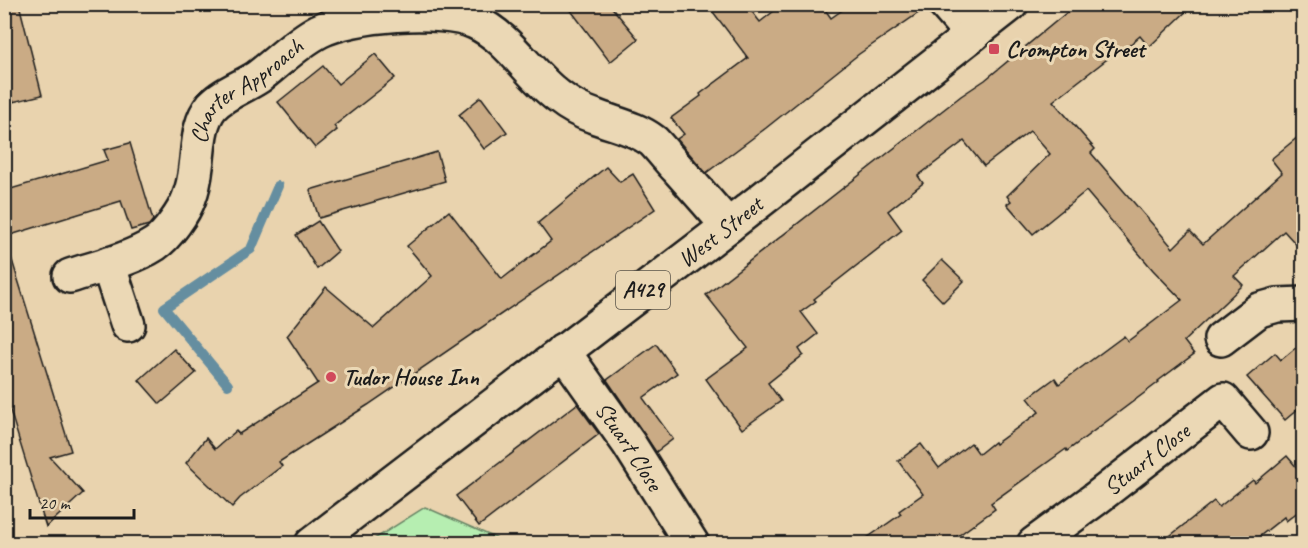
<svg xmlns="http://www.w3.org/2000/svg" width="1308" height="548" viewBox="0 0 1308 548" font-family="Caveat,sans-serif">
  <style>
    .green { fill: #b6eeb1; stroke: #698566; stroke-width: 1.5 }
    .lines { fill: none; stroke-linecap: round; stroke-linejoin: round }
    .stream { stroke: #658ea0; stroke-width: 10 }
    .building { fill: #caab85; stroke: #1c1c1c; stroke-width: 1.5 }
    .minor-casing { stroke: #1c1c1c; stroke-width: 38 }
    .major-casing { stroke: #1c1c1c; stroke-width: 38 }
    .minor { stroke: #ebd8b5; stroke-width: 33 }
    .major { stroke: #ebd8b5; stroke-width: 33 }
    .poi-dot { fill: #d1495b; stroke: #ebd8b5; stroke-width: 2 }
    .labels { text-anchor: middle; dominant-baseline: central; stroke-width: 6; stroke-linejoin: round; paint-order: stroke }
    .shield { fill: #ebd8b5; stroke: #5a544a; stroke-width: 1.5 }
    .shield-label { font-size: 22px; font-weight: bold; fill: #1c1c1c }
    .poi-label { font-size: 24px; font-weight: bold; fill: #1c1c1c; stroke: #ebd8b5; text-anchor: start }
    .street-label { font-size: 24px; fill: #1c1c1c; stroke: #ebd8b5 }
  </style>
  <rect width="100%" height="100%" fill="#e9d3ae"/>
  <filter id="ink" filterUnits="userSpaceOnUse"><feTurbulence type="fractalNoise" baseFrequency=".0167" numOctaves="2"/><feDisplacementMap in="SourceGraphic" scale="12" xChannelSelector="R" yChannelSelector="G"/><feConvolveMatrix kernelMatrix="1 2 1 2 8 2 1 2 1" color-interpolation-filters="sRGB"/></filter>
  <g filter="url(#ink)">
    <path class="green" d="M 425,507 L 507,543 L 368,543 Z"/>
    <g class="lines">
      <path class="stream" d="M 228,385 L 164,308 L 251,249 L 278,186"/>
    </g>
    <g class="building">
      <path d="M 4,4 L 19,4 L 42,95 L 4,104 Z"/>
      <path d="M 566,4 L 609,4 L 638,39 L 610,62 Z"/>
      <path d="M 707,4 L 746,4 L 760,22 L 783,4 L 821,4 L 831,18 L 851,4 L 927,4 L 927,7 L 859,54 L 766,128 L 706,173 L 677,139 L 684,134 L 671,118 L 701,96 L 700,94 L 748,58 Z"/>
      <path d="M 1077,4 L 1194,4 L 1149,47 L 1140,36 L 1121,52 L 1119,50 L 1053,101 L 1095,149 L 1091,153 L 1173,248 L 1190,231 L 1203,244 L 1282,173 L 1271,159 L 1304,132 L 1304,253 L 1284,231 L 1234,276 L 1243,285 L 1184,341 L 1194,354 L 1158,381 L 1159,382 L 1067,451 L 1066,449 L 991,503 L 995,509 L 948,543 L 860,543 L 901,514 L 899,511 L 923,494 L 898,461 L 921,444 L 939,468 L 971,443 L 979,454 L 994,442 L 995,444 L 1039,412 L 1028,398 L 1055,378 L 1059,384 L 1124,336 L 1128,341 L 1182,300 L 1153,270 L 1086,191 L 1033,234 L 1007,204 L 1011,201 L 1007,196 L 1050,154 L 1030,131 L 984,166 L 964,141 L 918,176 L 923,183 L 888,211 L 902,230 L 814,299 L 816,301 L 801,312 L 818,334 L 799,349 L 803,355 L 768,383 L 781,401 L 742,429 L 706,379 L 748,348 L 706,295 L 961,96 L 985,80 Z"/>
      <path d="M 375,54 L 395,78 L 334,126 L 337,130 L 315,148 L 278,102 L 323,66 L 338,84 Z"/>
      <path d="M 481,97 L 507,132 L 484,149 L 459,115 Z"/>
      <path d="M 130,143 L 153,220 L 149,225 L 131,230 L 121,201 L 4,237 L 4,191 L 108,160 L 104,150 Z"/>
      <path d="M 437,152 L 445,181 L 319,218 L 310,190 Z"/>
      <path d="M 606,167 L 620,182 L 633,174 L 655,209 L 368,405 L 279,462 L 282,466 L 240,498 L 232,507 L 186,463 L 206,438 L 215,449 L 236,431 L 239,434 L 318,383 L 287,336 L 326,287 L 374,328 L 432,276 L 407,246 L 449,211 L 502,279 L 551,241 L 538,223 Z"/>
      <path d="M 318,221 L 338,251 L 317,269 L 296,235 Z"/>
      <path d="M 11,257 L 71,451 L 50,457 L 83,493 L 46,527 L 4,391 L 4,258 Z"/>
      <path d="M 942,260 L 964,281 L 943,302 L 922,280 Z"/>
      <path d="M 1304,341 L 1304,404 L 1285,420 L 1247,377 L 1275,353 L 1281,360 Z"/>
      <path d="M 656,344 L 677,373 L 643,398 L 673,439 L 656,452 L 607,380 Z"/>
      <path d="M 174,349 L 196,373 L 160,404 L 139,380 Z"/>
      <path d="M 577,404 L 599,434 L 479,526 L 456,496 Z"/>
      <path d="M 1287,456 L 1304,476 L 1304,507 L 1286,521 L 1284,517 L 1251,543 L 1161,543 L 1214,501 L 1219,507 L 1253,480 L 1255,483 Z"/>
    </g>
    <g class="lines">
      <defs>
        <g id="minor">
          <path d="M 945,4 L 972,35"/>
          <path d="M 108,264 L 128,325"/>
          <path id="s1" d="M 70,276 C 98,267 130,260 155,244 C 167,236 184,212 189,198 C 193,188 195,176 196,167 C 199,146 198,123 212,106 C 224,93 243,87 258,77 C 278,62 296,43 319,31 C 352,14 441,7 475,22 C 510,38 528,74 559,97 C 569,105 582,112 594,116 C 614,124 636,128 653,141 C 661,149 669,160 677,168 C 694,187 711,206 728,226"/>
          <path d="M 1221,339 L 1259,310 L 1277,305 L 1304,304"/>
          <path id="s2" d="M 563,351 L 629,444 L 692,544"/>
          <path id="s3" d="M 1034,544 L 1094,500 L 1223,400 L 1251,433"/>
        </g>
        <g id="major">
          <path id="s4" d="M 312,544 L 728,226 L 1011,4"/>
        </g>
      </defs>
      <use href="#minor" class="minor-casing"/>
      <use href="#major" class="major-casing"/>
      <use href="#minor" class="minor"/>
      <use href="#major" class="major"/>
    </g>
  </g>
  <g class="poi-dot">
    <rect x="988" y="43" width="12" height="12" rx="3"/>
    <circle cx="331" cy="377" r="6"/>
  </g>
  <g class="labels">
    <rect class="shield" x="616" y="271" width="54" height="38" rx="4.5"/>
    <g class="shield-label">
      <text x="643" y="290">A429</text>
    </g>
    <g class="poi-label">
      <text x="1006" y="49">Crompton Street</text>
      <text x="343" y="377">Tudor House Inn</text>
    </g>
    <g class="street-label">
      <text stroke="none"><textPath href="#s1" startOffset="279">Charter Approach</textPath></text>
      <text stroke="none"><textPath href="#s4" startOffset="514">West Street</textPath></text>
      <text stroke="none"><textPath href="#s2" startOffset="116">Stuart Close</textPath></text>
      <text stroke="none"><textPath href="#s3" startOffset="141">Stuart Close</textPath></text>
    </g>
  </g>
  <rect width="1308" height="548" fill="none" stroke="#ebd8b5" stroke-width="24"/>
  <rect x="12" y="12" width="1284" height="524" fill="none" stroke="#1c1c1c" stroke-width="2" filter="url(#ink)"/>
  <path d="M30 509v9h104v-9" fill="none" stroke="#1c1c1c" stroke-width="3"/>
  <text x="39" y="509" font-size="18" fill="#1c1c1c" stroke="#ebd8b5" stroke-width="4.5" paint-order="stroke">20 m</text>
</svg>
